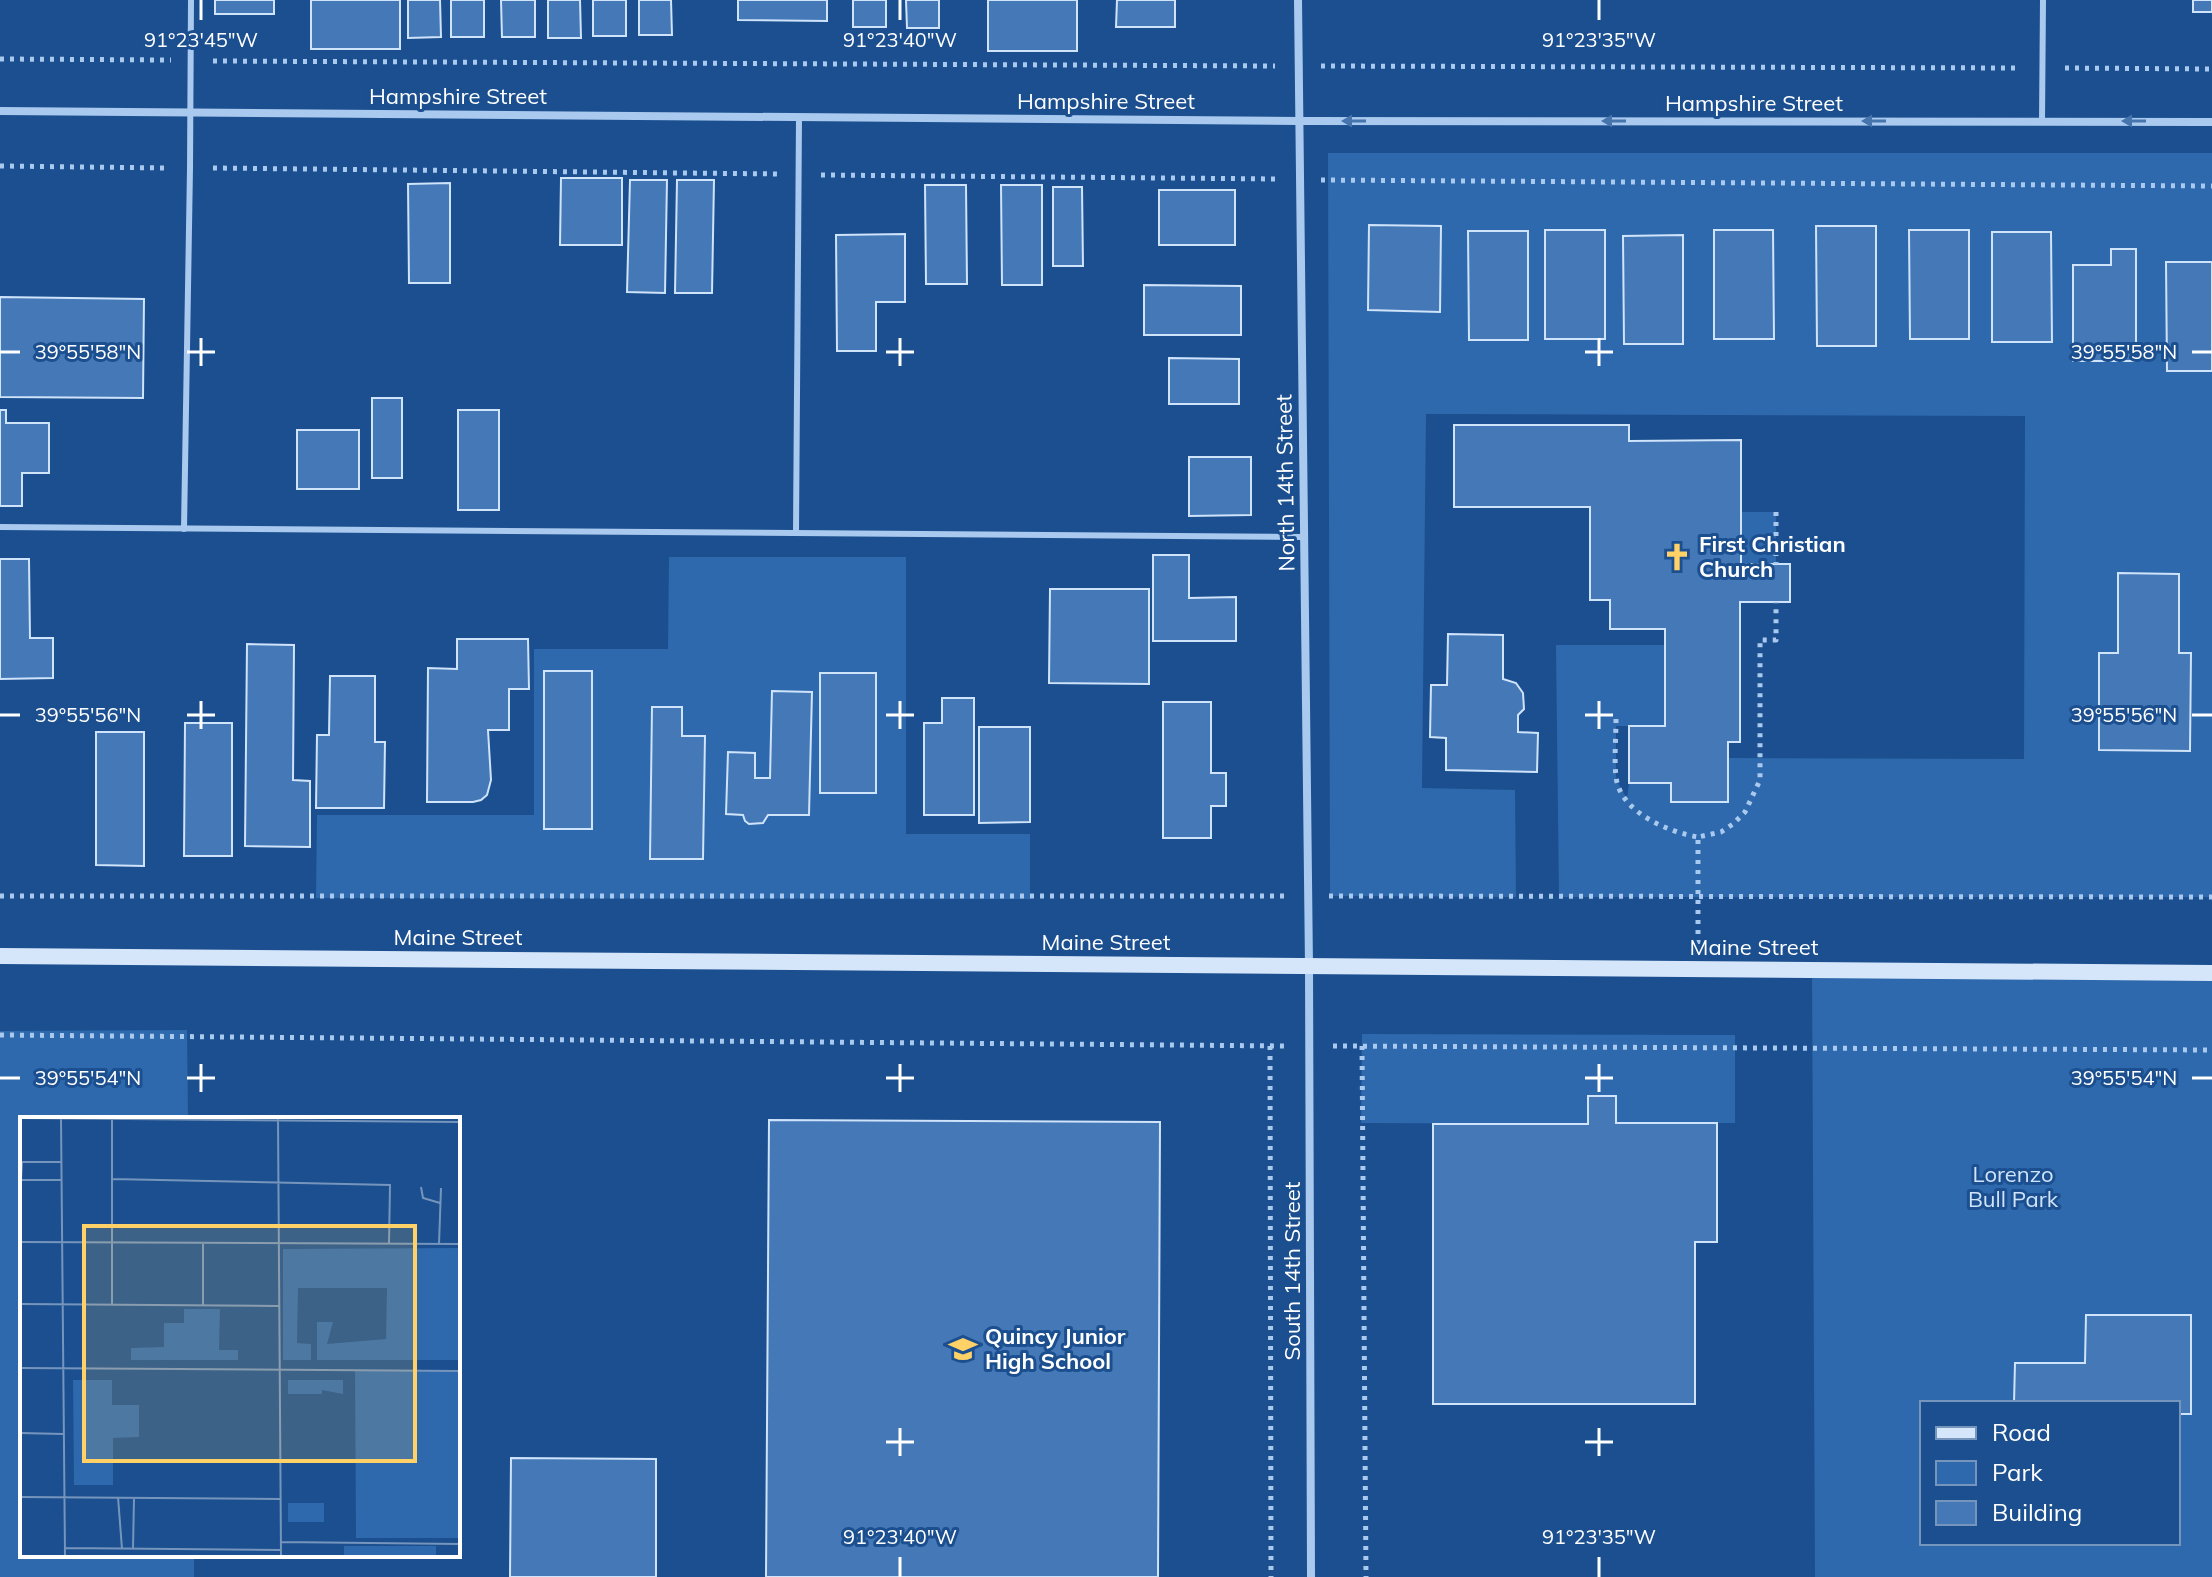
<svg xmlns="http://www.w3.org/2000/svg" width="2212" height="1577" viewBox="0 0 2212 1577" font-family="Mulish,sans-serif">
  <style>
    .green { fill: #2e69ad; fill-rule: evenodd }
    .building { fill: #4478b7; stroke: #cfe3fa; stroke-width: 2 }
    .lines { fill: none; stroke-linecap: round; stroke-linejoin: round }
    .path { stroke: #a9c9ee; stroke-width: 5; stroke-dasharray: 4 6; stroke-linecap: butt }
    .lane { stroke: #a9c9ee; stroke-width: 6 }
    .street { stroke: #a9c9ee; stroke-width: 8 }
    .secondary { stroke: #d6e6fa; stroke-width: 16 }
    .oneway { fill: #4674ac }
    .ticks { fill: none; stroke: #fff; stroke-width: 3 }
    .labels { text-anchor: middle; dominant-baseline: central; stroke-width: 6; stroke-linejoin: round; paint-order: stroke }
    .street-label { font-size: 22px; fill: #fff; stroke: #1b4f8f }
    .poi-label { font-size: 22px; font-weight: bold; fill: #fff; stroke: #1b4f8f; text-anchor: start }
    .park-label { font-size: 22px; fill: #cfe3fa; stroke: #1b4f8f }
    .inset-road { fill: none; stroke: #7695bc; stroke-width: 2 }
    .view { fill: #ffd166; fill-opacity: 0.15; stroke: #ffd166; stroke-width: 4 }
    .inset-edge { fill: none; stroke: #fff; stroke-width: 4 }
    .ticks-label { font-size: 20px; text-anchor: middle; fill: #fff; stroke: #1b4f8f; stroke-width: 6; stroke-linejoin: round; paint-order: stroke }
  </style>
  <rect width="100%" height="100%" fill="#1b4f8f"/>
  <g class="green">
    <path d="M 1328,153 L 2212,153 L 2212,897 L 1559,897 L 1556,645 L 1665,645 L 1665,726 L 1616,726 L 1616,779 L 1627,799 L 1629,783 L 1671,783 L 1671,802 L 1727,802 L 1728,758 L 2024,759 L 2025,416 L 1426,414 L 1422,788 L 1515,790 L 1516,897 L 1330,896 Z"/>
    <rect x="1741" y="512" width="35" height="52"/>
    <path d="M 669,557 L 906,557 L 906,834 L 1030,834 L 1030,899 L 316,898 L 317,815 L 534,815 L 534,649 L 668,649 Z"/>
    <path d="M 1812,970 L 2212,971 L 2212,1577 L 1815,1577 ZM 1922,1403 L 2178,1403 L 2178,1543 L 1922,1543 Z"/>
    <path d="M 187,1030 L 188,1119 L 22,1119 L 22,1555 L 194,1555 L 194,1577 L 0,1577 L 0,1031 Z"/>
    <path d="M 1362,1034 L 1735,1035 L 1735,1123 L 1616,1123 L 1615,1096 L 1589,1096 L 1588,1124 L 1361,1123 Z"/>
  </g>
  <g class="building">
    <rect x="215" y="0" width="59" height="14"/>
    <rect x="311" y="0" width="89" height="49"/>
    <path d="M 408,0 L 440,0 L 441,37 L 408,38 Z"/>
    <rect x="451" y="0" width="33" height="37"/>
    <path d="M 501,0 L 535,0 L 535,37 L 502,37 Z"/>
    <path d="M 548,0 L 580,0 L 581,38 L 548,38 Z"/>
    <rect x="593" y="0" width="33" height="36"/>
    <path d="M 639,0 L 671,0 L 672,35 L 639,35 Z"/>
    <path d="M 738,0 L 827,0 L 827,21 L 738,20 Z"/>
    <rect x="853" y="0" width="33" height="27"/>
    <path d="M 906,0 L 939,0 L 939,28 L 907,28 Z"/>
    <rect x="988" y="0" width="89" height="51"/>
    <path d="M 1117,0 L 1175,0 L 1175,27 L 1116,27 Z"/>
    <rect x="2193" y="0" width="19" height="12"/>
    <path d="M 561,178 L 622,178 L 622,245 L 560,245 Z"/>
    <path d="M 630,180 L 667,180 L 665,293 L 627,292 Z"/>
    <path d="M 677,180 L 714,180 L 712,293 L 675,293 Z"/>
    <path d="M 450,183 L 450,283 L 409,283 L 408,184 Z"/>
    <path d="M 925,185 L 966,185 L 967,284 L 926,284 Z"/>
    <path d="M 1001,185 L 1042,185 L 1042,285 L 1002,285 Z"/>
    <path d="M 1053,187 L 1082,187 L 1083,266 L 1053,266 Z"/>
    <rect x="1159" y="190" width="76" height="55"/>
    <path d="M 1369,225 L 1441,226 L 1440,312 L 1368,310 Z"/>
    <path d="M 1816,226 L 1876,226 L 1876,346 L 1817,346 Z"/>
    <rect x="1545" y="230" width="60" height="109"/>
    <path d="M 1714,230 L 1773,230 L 1774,339 L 1714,339 Z"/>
    <path d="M 1909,230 L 1969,230 L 1969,339 L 1910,339 Z"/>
    <path d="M 1468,231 L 1528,231 L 1528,340 L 1469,340 Z"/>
    <path d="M 1992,232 L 2051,232 L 2052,342 L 1992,342 Z"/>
    <path d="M 905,234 L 905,302 L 876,302 L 876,351 L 837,351 L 836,235 Z"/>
    <path d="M 1683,235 L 1683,344 L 1624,344 L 1623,236 Z"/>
    <path d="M 2111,249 L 2136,249 L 2136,361 L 2073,361 L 2073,265 L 2111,265 Z"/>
    <path d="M 2166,262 L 2212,262 L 2212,371 L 2167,371 Z"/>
    <path d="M 1144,285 L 1241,286 L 1241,335 L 1144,335 Z"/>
    <path d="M 0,297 L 144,299 L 143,398 L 0,397 Z"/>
    <path d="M 1169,358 L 1239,359 L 1239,404 L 1169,404 Z"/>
    <rect x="372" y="398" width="30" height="80"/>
    <path d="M 0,410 L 6,410 L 6,423 L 49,423 L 49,473 L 22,473 L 22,506 L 0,506 Z"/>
    <rect x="458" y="410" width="41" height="100"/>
    <path d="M 1454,425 L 1629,425 L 1629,441 L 1741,440 L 1741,564 L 1790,564 L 1790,602 L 1740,602 L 1740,742 L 1728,742 L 1728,802 L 1671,802 L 1671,783 L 1629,783 L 1629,726 L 1665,726 L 1665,629 L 1610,629 L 1610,600 L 1590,600 L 1590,507 L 1454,507 Z"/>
    <rect x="297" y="430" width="62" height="59"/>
    <path d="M 1189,457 L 1251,457 L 1251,515 L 1189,516 Z"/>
    <path d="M 1153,555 L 1189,555 L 1189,598 L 1236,597 L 1236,641 L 1153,641 Z"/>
    <path d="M 0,559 L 29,559 L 30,638 L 53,638 L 53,678 L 0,679 Z"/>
    <path d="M 2118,573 L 2179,574 L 2179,653 L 2191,653 L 2190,751 L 2099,750 L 2099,653 L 2118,653 Z"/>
    <path d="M 1050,589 L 1149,589 L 1149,684 L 1049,683 Z"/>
    <path d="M 1448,634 L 1503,635 L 1503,679 L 1516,683 L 1523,693 L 1524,709 L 1518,715 L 1518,732 L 1538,733 L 1537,772 L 1446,770 L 1446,738 L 1430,737 L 1431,685 L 1447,685 Z"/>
    <path d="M 457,639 L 528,639 L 529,689 L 509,689 L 509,730 L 488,730 L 491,780 L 487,795 L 481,800 L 473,802 L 427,802 L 428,668 L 457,669 Z"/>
    <path d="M 247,644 L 294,645 L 293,780 L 310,781 L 310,847 L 245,846 Z"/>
    <rect x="544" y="671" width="48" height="158"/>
    <rect x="820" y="673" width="56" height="120"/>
    <path d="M 330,676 L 375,676 L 375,742 L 385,742 L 384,808 L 316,808 L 317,735 L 329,735 Z"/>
    <path d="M 772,691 L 812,692 L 809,815 L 768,815 L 763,823 L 749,824 L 745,821 L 743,815 L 726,814 L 728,752 L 755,753 L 755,778 L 770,778 Z"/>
    <path d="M 942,698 L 974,698 L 974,815 L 924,815 L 924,723 L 942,723 Z"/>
    <path d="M 1163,702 L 1211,702 L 1211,773 L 1226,773 L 1226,806 L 1211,806 L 1211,838 L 1163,838 Z"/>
    <path d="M 652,707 L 682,707 L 682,736 L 705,736 L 703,859 L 650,859 Z"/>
    <path d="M 185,723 L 232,723 L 232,856 L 184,856 Z"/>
    <path d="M 979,727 L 1030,727 L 1030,822 L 979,823 Z"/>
    <path d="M 96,732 L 144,732 L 144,866 L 96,865 Z"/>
    <path d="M 1588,1096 L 1616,1096 L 1616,1123 L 1717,1123 L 1717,1242 L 1695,1242 L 1695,1404 L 1433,1404 L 1433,1124 L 1588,1124 Z"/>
    <path d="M 769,1120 L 1160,1122 L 1158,1577 L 766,1577 Z"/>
    <path d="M 2086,1315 L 2191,1315 L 2191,1414 L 2178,1414 L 2178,1403 L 2014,1403 L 2015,1363 L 2085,1363 Z"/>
    <path d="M 511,1458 L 656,1459 L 656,1577 L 510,1577 Z"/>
  </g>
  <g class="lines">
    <g class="path">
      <path d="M 0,59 L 171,60"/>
      <path d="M 213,61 L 1275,66"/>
      <path d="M 1321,66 L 2019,68"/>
      <path d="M 2065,68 L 2212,69"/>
      <path d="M 0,166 L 167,168"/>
      <path d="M 213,168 L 779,174"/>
      <path d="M 821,175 L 1279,179"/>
      <path d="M 1321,180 L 2212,186"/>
      <path d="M 1776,512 L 1776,564"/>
      <path d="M 1616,719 C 1616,738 1614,758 1616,777 C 1620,812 1668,832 1698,837"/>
      <path d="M 0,896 L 1287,896"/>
      <path d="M 1329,896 L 2212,897"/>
      <path d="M 1698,944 L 1698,837 L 1721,832 L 1733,824 L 1745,812 L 1760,780 L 1760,640 L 1776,640 L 1776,602"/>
      <path d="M 0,1035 L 1287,1046"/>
      <path d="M 1270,1046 L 1271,1577"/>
      <path d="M 1333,1046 L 2212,1050"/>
      <path d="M 1362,1046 L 1366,1577"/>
    </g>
    <g class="lane">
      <path d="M 2042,121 L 2043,0"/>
      <path d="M 0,527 L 1304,537"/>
      <path d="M 184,529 L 190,168 L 191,0"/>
      <path d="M 796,533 L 799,117"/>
    </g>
    <g class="street">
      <path d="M 1298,0 L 1309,966 L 1311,1577"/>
      <path d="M 0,111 L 1299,121 L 2212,122"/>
    </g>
    <path class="secondary" d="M 0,956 L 2212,973"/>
  </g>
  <defs><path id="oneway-solid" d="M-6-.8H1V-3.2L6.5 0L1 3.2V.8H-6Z" transform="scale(2)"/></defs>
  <g class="oneway">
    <use href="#oneway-solid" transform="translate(1354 121) rotate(180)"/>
    <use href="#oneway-solid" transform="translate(1614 121) rotate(180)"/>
    <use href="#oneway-solid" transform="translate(1874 121) rotate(180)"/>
    <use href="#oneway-solid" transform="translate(2134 121) rotate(-180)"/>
  </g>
  <path class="ticks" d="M 201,0 L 201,20M 900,0 L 900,20M 1599,0 L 1599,20M 201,338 L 201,366M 900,338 L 900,366M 1599,338 L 1599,366M 0,352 L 20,352M 187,352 L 215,352M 886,352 L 914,352M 1585,352 L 1613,352M 2192,352 L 2212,352M 201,701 L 201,729M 900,701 L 900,729M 1599,701 L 1599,729M 0,715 L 20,715M 187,715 L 215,715M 886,715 L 914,715M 1585,715 L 1613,715M 2192,715 L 2212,715M 201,1064 L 201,1092M 900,1064 L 900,1092M 1599,1064 L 1599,1092M 0,1078 L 20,1078M 187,1078 L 215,1078M 886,1078 L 914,1078M 1585,1078 L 1613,1078M 2192,1078 L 2212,1078M 900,1428 L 900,1456M 1599,1428 L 1599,1456M 886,1442 L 914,1442M 1585,1442 L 1613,1442M 900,1557 L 900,1577M 1599,1557 L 1599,1577"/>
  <defs>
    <symbol id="church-bare" viewBox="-9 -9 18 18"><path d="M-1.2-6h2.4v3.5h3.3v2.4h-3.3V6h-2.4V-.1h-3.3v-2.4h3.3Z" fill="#ffd166" stroke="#1b4f8f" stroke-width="2.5" paint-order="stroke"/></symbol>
    <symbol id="school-bare" viewBox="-9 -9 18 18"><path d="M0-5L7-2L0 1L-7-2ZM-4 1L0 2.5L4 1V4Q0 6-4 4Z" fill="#ffd166" stroke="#1b4f8f" stroke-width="2.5" paint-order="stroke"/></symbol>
  </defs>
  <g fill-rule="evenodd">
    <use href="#church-bare" x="1657" y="537" width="40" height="40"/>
    <use href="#school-bare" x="943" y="1329" width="40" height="40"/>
  </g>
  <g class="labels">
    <g class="street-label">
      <text x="458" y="96">Hampshire Street</text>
      <text x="1106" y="101">Hampshire Street</text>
      <text x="1754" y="103">Hampshire Street</text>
      <text transform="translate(1285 483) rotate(-91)">North 14th Street</text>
      <text x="458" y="937">Maine Street</text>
      <text x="1106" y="942">Maine Street</text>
      <text x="1754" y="947">Maine Street</text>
      <text transform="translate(1292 1271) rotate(-90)">South 14th Street</text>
    </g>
    <g class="poi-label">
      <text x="1699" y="544">First Christian<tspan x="1699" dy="25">Church</tspan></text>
      <text x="985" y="1336">Quincy Junior<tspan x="985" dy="25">High School</tspan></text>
    </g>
    <g class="park-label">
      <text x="2013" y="1174">Lorenzo<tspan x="2013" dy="25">Bull Park</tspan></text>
    </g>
  </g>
  <g transform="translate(20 1117)">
    <rect width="440" height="440" fill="#1b4f8f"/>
    <path d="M 440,131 L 440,243 L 297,243 L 297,205 L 313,205 L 307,227 L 366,222 L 367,171 L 278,171 L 277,226 L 291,227 L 291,243 L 263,243 L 263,132 ZM 164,192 L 200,192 L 199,233 L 218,233 L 218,243 L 111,243 L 111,231 L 144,230 L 144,206 L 164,206 ZM 335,254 L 440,254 L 440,421 L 336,421 ZM 53,263 L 92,263 L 92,288 L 119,288 L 119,320 L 93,321 L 93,368 L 54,368 ZM 268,263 L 323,263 L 323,277 L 302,273 L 302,277 L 268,277 ZM 268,386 L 304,386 L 304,405 L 268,405 ZM 324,429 L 416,429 L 416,439 L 324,439 Z" fill="#2e69ad"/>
    <path class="inset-road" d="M 0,1 L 440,5M 41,1 L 45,439M 258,1 L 261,439M 41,45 L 2,45 L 1,63 L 42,63M 92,62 L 370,68 L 369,127M 401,70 L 403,81 L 420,86M 0,125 L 440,127M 419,127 L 421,71M 0,187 L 259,189M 92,188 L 92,1M 183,188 L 183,126M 0,251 L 440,254M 0,316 L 44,317M 0,380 L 260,382M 98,380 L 102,432M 261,425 L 440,427M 45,431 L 261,433M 113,432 L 114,381"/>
    <path class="view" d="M 64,109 L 395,109 L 395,344 L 64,344 Z"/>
    <rect width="440" height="440" class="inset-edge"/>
  </g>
  <g class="ticks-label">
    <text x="201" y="47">91°23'45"W</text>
    <text x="900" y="47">91°23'40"W</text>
    <text x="1599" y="47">91°23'35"W</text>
    <text x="88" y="359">39°55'58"N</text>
    <text x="2124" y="359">39°55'58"N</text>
    <text x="88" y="722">39°55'56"N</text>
    <text x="2124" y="722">39°55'56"N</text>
    <text x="88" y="1085">39°55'54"N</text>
    <text x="2124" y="1085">39°55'54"N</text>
    <text x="900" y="1544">91°23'40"W</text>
    <text x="1599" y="1544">91°23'35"W</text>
  </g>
  <rect x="1920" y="1401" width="260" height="144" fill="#1b4f8f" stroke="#7695bc" stroke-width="2"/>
  <rect x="1936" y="1427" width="40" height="12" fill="#d6e6fa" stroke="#7695bc" stroke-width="2"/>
  <text x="1992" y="1441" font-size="24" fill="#ffffff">Road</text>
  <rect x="1936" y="1461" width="40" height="24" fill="#2e69ad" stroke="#7695bc" stroke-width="2"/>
  <text x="1992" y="1481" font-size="24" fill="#ffffff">Park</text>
  <rect x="1936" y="1501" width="40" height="24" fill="#4478b7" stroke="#7695bc" stroke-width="2"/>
  <text x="1992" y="1521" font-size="24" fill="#ffffff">Building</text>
</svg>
